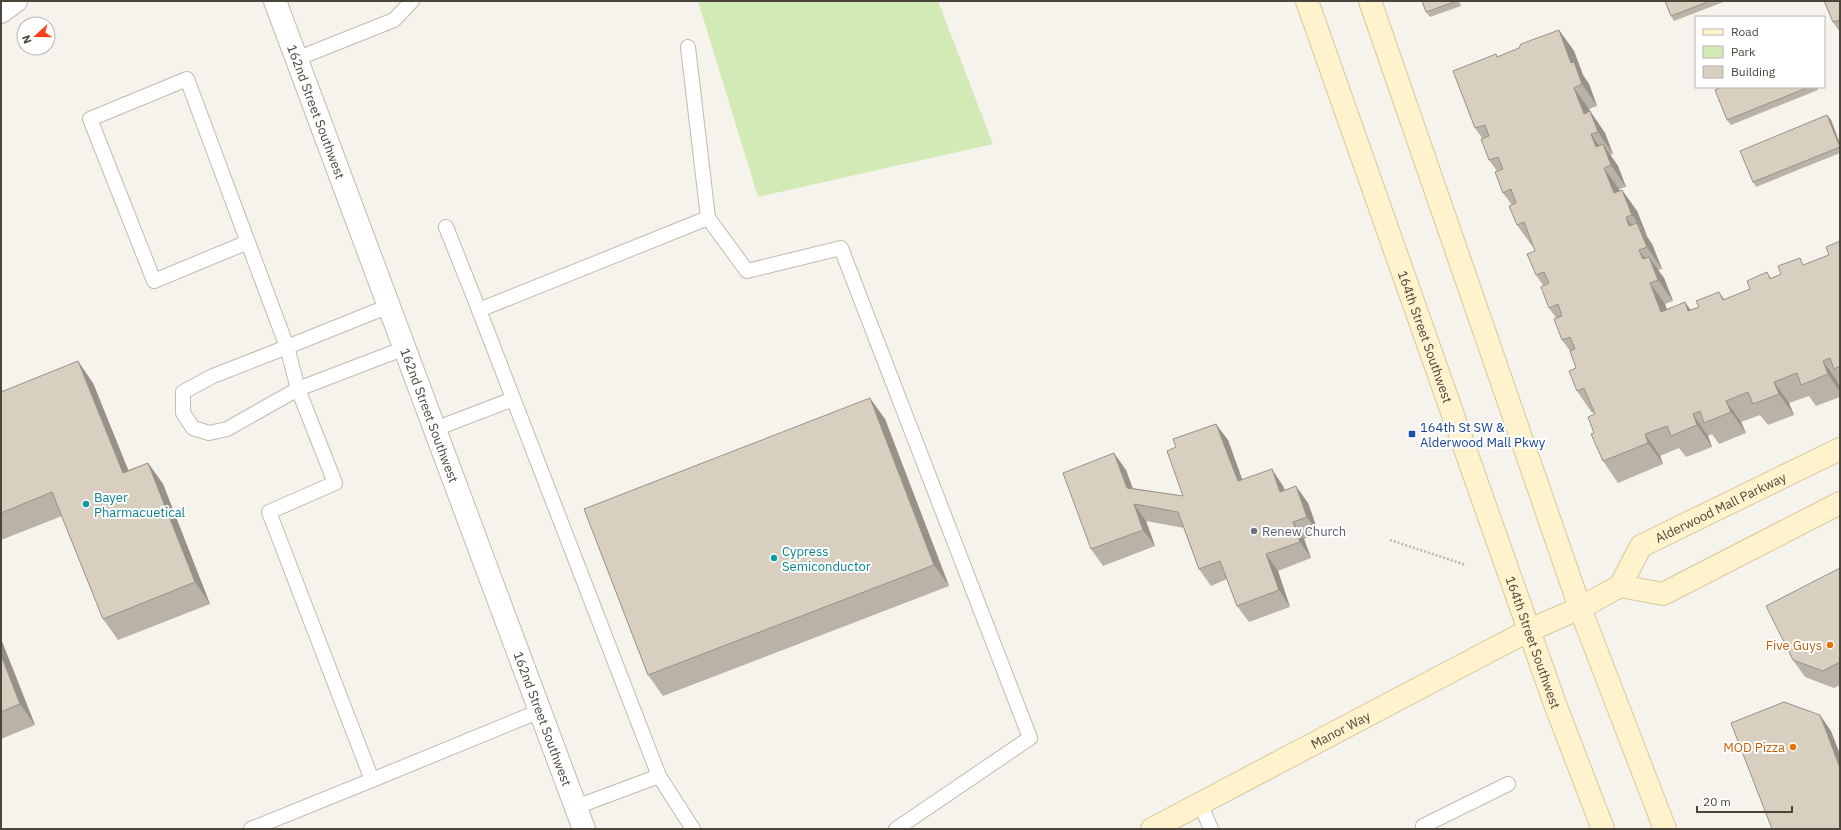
<svg xmlns="http://www.w3.org/2000/svg" width="1841" height="830" viewBox="0 0 1841 830" font-family="'IBM Plex Sans',sans-serif">
  <style>
    .green { fill: #d2eab5 }
    .lines { fill: none; stroke-linecap: round; stroke-linejoin: round }
    .lane-casing { stroke: #c2bbae; stroke-width: 16 }
    .street-casing { stroke: #c2bbae; stroke-width: 24 }
    .secondary-casing { stroke: #d6c79b; stroke-width: 24 }
    .path { stroke: #c4b79f; stroke-width: 2.5; stroke-dasharray: 2 2; stroke-linecap: butt }
    .lane { stroke: #fff; stroke-width: 14 }
    .street { stroke: #fff; stroke-width: 22 }
    .secondary { stroke: #fff3cd; stroke-width: 22 }
    .wall { fill: #bab2a6 }
    .shaded-wall { fill: #979187 }
    .building { fill: #d8cfc1; stroke: #979187 }
    .transit-dot { fill: #1a4fb4; stroke: #fff; stroke-width: 1.5 }
    .culture-dot { fill: #0f9aa8; stroke: #fff; stroke-width: 1.5 }
    .worship-dot { fill: #6b7280; stroke: #fff; stroke-width: 1.5 }
    .food-dot { fill: #e8710a; stroke: #fff; stroke-width: 1.5 }
    .labels { text-anchor: middle; dominant-baseline: central; stroke-width: 4; stroke-linejoin: round; paint-order: stroke }
    .street-label { font-size: 13px; fill: #4b4439; stroke: #fff }
    .transit-label { font-size: 13px; fill: #164399; stroke: #fff; text-anchor: start }
    .culture-label { font-size: 13px; fill: #0d838f; stroke: #fff; text-anchor: start }
    .worship-label { font-size: 13px; fill: #5b616d; stroke: #fff; text-anchor: start }
    .food-label { font-size: 13px; fill: #c56008; stroke: #fff; text-anchor: end }
  </style>
  <rect width="100%" height="100%" fill="#f6f3ec"/>
  <path class="green" d="M 698,1 L 938,1 L 993,144 L 758,197 Z"/>
  <g class="lines">
    <defs>
      <g id="lane">
        <path d="M 688,47 L 708,218"/>
        <path d="M 296,59 L 394,20 L 412,1"/>
        <path d="M 446,227 L 479,310"/>
        <path d="M 248,242 L 154,281 L 90,119 L 187,79 L 287,347 L 389,306"/>
        <path d="M 287,347 L 298,389 L 227,429 L 209,433 L 193,428 L 183,413 L 183,392 L 213,376 Z"/>
        <path d="M 405,348 L 298,389 L 335,483 L 269,512 L 372,780 L 540,711"/>
        <path d="M 435,429 L 513,399"/>
        <path d="M 1200,803 L 1211,829"/>
        <path d="M 576,807 L 659,776"/>
        <path d="M 251,829 L 372,780"/>
        <path d="M 693,829 L 659,776 L 479,310 L 708,218 L 747,271 L 841,248 L 1030,738 L 896,829"/>
        <path d="M 1424,829 L 1423,826 L 1508,784"/>
      </g>
      <g id="street">
        <path id="s1" d="M 275,1 L 584,829"/>
        <path d="M 1,12 L 16,1"/>
      </g>
      <g id="secondary">
        <path id="s2" d="M 1307,1 L 1555,704 L 1603,829"/>
        <path d="M 1370,1 L 1580,608 L 1665,829"/>
        <path d="M 1620,586 L 1663,594 L 1840,503"/>
        <path id="s3" d="M 1152,829 L 1478,657 L 1530,630 L 1580,608 L 1620,586 L 1641,546 L 1840,449"/>
      </g>
    </defs>
    <use href="#lane" class="lane-casing"/>
    <use href="#street" class="street-casing"/>
    <use href="#secondary" class="secondary-casing"/>
    <path class="path" d="M 1390,540 L 1466,565"/>
    <use href="#lane" class="lane"/>
    <use href="#street" class="street"/>
    <use href="#secondary" class="secondary"/>
  </g>
  <g class="wall">
    <path d="M 1422,1 L 1459,1 L 1461,6 L 1430,17 L 1426,12 Z"/>
    <path d="M 1665,1 L 1726,1 L 1674,21 L 1671,16 Z"/>
    <path d="M 1824,1 L 1840,1 L 1840,32 L 1833,22 Z"/>
    <path d="M 1559,30 L 1574,51 L 1583,75 L 1589,84 L 1597,106 L 1589,109 L 1590,111 L 1605,133 L 1613,154 L 1610,155 L 1618,166 L 1626,187 L 1619,189 L 1620,191 L 1622,190 L 1637,211 L 1647,236 L 1652,244 L 1662,269 L 1658,270 L 1664,278 L 1673,301 L 1665,304 L 1666,309 L 1691,310 L 1725,299 L 1750,289 L 1767,272 L 1771,278 L 1829,255 L 1840,241 L 1840,381 L 1838,382 L 1840,389 L 1840,397 L 1816,406 L 1809,396 L 1789,403 L 1794,415 L 1768,425 L 1760,415 L 1741,422 L 1746,433 L 1719,444 L 1712,434 L 1708,436 L 1712,447 L 1686,457 L 1679,448 L 1660,456 L 1663,464 L 1618,483 L 1603,461 L 1594,433 L 1595,414 L 1594,412 L 1592,413 L 1577,391 L 1576,368 L 1570,351 L 1562,340 L 1556,318 L 1549,308 L 1543,285 L 1536,275 L 1535,251 L 1533,246 L 1532,246 L 1517,225 L 1512,205 L 1503,193 L 1497,171 L 1489,160 L 1482,138 L 1475,128 L 1496,54 L 1498,57 L 1519,48 Z"/>
    <path d="M 1721,87 L 1817,87 L 1818,90 L 1731,125 L 1727,120 Z"/>
    <path d="M 1827,115 L 1831,120 L 1840,144 L 1840,153 L 1756,187 L 1753,182 Z"/>
    <path d="M 93,383 L 128,470 L 148,463 L 163,484 L 210,604 L 118,640 L 103,619 L 62,516 L 1,540 L 1,392 Z"/>
    <path d="M 885,419 L 949,586 L 663,696 L 648,675 Z"/>
    <path d="M 1228,440 L 1242,480 L 1283,486 L 1285,490 L 1308,503 L 1319,534 L 1304,539 L 1311,558 L 1278,571 L 1290,607 L 1249,622 L 1237,606 L 1227,579 L 1211,586 L 1199,569 L 1184,528 L 1146,521 L 1155,546 L 1103,566 L 1091,549 L 1126,470 L 1133,488 L 1183,496 Z"/>
    <path d="M 1840,568 L 1840,685 L 1834,688 L 1805,677 L 1793,660 Z"/>
    <path d="M 1,639 L 35,725 L 1,739 Z"/>
  </g>
  <g class="shaded-wall">
    <path d="M 1559,30 L 1574,51 L 1583,75 L 1589,84 L 1597,106 L 1582,84 L 1571,63 Z"/>
    <path d="M 1574,88 L 1589,109 L 1598,132 L 1584,114 Z"/>
    <path d="M 1590,111 L 1605,133 L 1613,154 L 1598,132 Z"/>
    <path d="M 1827,115 L 1831,120 L 1840,144 L 1840,147 Z"/>
    <path d="M 1591,134 L 1606,156 L 1596,147 Z"/>
    <path d="M 1603,144 L 1618,166 L 1626,187 L 1611,165 Z"/>
    <path d="M 1604,168 L 1619,189 L 1629,215 L 1614,193 Z"/>
    <path d="M 1622,190 L 1637,211 L 1647,236 L 1632,215 Z"/>
    <path d="M 1626,217 L 1641,238 L 1629,226 Z"/>
    <path d="M 1637,223 L 1652,244 L 1662,269 L 1647,247 Z"/>
    <path d="M 1639,250 L 1654,271 L 1658,281 L 1643,259 Z"/>
    <path d="M 1649,257 L 1664,278 L 1673,301 L 1658,280 Z"/>
    <path d="M 1650,283 L 1665,304 L 1676,333 L 1661,312 Z"/>
    <path d="M 1719,292 L 1734,313 L 1723,300 Z"/>
    <path d="M 1685,302 L 1700,323 L 1688,311 Z"/>
    <path d="M 78,361 L 93,383 L 138,494 L 123,473 Z"/>
    <path d="M 1823,361 L 1838,382 L 1840,389 L 1840,392 L 1828,374 Z"/>
    <path d="M 1774,382 L 1789,403 L 1794,415 L 1779,394 Z"/>
    <path d="M 870,398 L 885,419 L 949,586 L 934,565 Z"/>
    <path d="M 1726,401 L 1741,422 L 1746,433 L 1731,412 Z"/>
    <path d="M 1693,414 L 1708,436 L 1712,447 L 1697,425 Z"/>
    <path d="M 1216,424 L 1228,440 L 1249,498 L 1238,481 Z"/>
    <path d="M 1645,434 L 1660,456 L 1663,464 L 1648,443 Z"/>
    <path d="M 1114,453 L 1126,470 L 1138,504 L 1127,488 Z"/>
    <path d="M 148,463 L 163,484 L 210,604 L 195,582 Z"/>
    <path d="M 1272,469 L 1283,486 L 1292,509 L 1280,492 Z"/>
    <path d="M 1296,486 L 1308,503 L 1319,534 L 1307,517 Z"/>
    <path d="M 1134,504 L 1146,521 L 1155,546 L 1143,530 Z"/>
    <path d="M 1293,522 L 1304,539 L 1311,558 L 1300,542 Z"/>
    <path d="M 1266,554 L 1278,571 L 1290,607 L 1279,590 Z"/>
    <path d="M 1,639 L 35,725 L 20,704 L 1,655 Z"/>
    <path d="M 1820,715 L 1831,731 L 1840,754 L 1840,768 Z"/>
  </g>
  <g class="building">
    <path d="M 1422,1 L 1457,1 L 1426,12 Z"/>
    <path d="M 1665,1 L 1710,1 L 1671,16 Z"/>
    <path d="M 1824,1 L 1840,1 L 1840,20 L 1833,22 Z"/>
    <path d="M 1559,30 L 1571,63 L 1574,62 L 1582,84 L 1574,88 L 1584,114 L 1590,111 L 1598,132 L 1591,134 L 1596,147 L 1603,144 L 1611,165 L 1604,168 L 1614,193 L 1622,190 L 1632,215 L 1626,217 L 1629,226 L 1637,223 L 1647,247 L 1639,250 L 1643,259 L 1649,257 L 1658,280 L 1650,283 L 1661,312 L 1685,302 L 1688,311 L 1699,307 L 1696,301 L 1719,292 L 1723,300 L 1750,289 L 1747,281 L 1767,272 L 1770,279 L 1781,274 L 1778,266 L 1800,258 L 1803,265 L 1829,255 L 1826,247 L 1840,241 L 1840,366 L 1834,369 L 1830,358 L 1823,361 L 1828,374 L 1801,385 L 1797,373 L 1774,382 L 1779,394 L 1753,404 L 1748,392 L 1726,401 L 1731,412 L 1704,423 L 1700,411 L 1693,414 L 1697,425 L 1671,436 L 1667,426 L 1645,434 L 1648,443 L 1603,461 L 1591,434 L 1594,433 L 1588,417 L 1595,414 L 1584,388 L 1577,391 L 1569,371 L 1576,368 L 1570,351 L 1575,349 L 1570,337 L 1562,340 L 1554,319 L 1562,316 L 1558,304 L 1549,308 L 1541,287 L 1549,283 L 1544,272 L 1536,275 L 1527,254 L 1535,251 L 1524,222 L 1517,225 L 1509,206 L 1516,203 L 1511,189 L 1503,193 L 1495,172 L 1503,169 L 1498,157 L 1489,160 L 1481,139 L 1489,136 L 1485,125 L 1475,128 L 1453,71 L 1496,54 L 1497,57 L 1519,48 L 1521,44 Z"/>
    <path d="M 1721,87 L 1809,87 L 1727,120 L 1715,90 Z"/>
    <path d="M 1827,115 L 1840,147 L 1753,182 L 1740,151 Z"/>
    <path d="M 78,361 L 123,473 L 148,463 L 195,582 L 103,619 L 52,492 L 1,513 L 1,392 Z"/>
    <path d="M 870,398 L 934,565 L 648,675 L 584,509 Z"/>
    <path d="M 1216,424 L 1238,481 L 1272,469 L 1280,492 L 1296,486 L 1307,517 L 1293,522 L 1300,542 L 1266,554 L 1279,590 L 1237,606 L 1220,561 L 1199,569 L 1178,512 L 1134,504 L 1143,530 L 1091,549 L 1063,473 L 1114,453 L 1127,488 L 1183,496 L 1167,451 L 1176,447 L 1173,439 Z"/>
    <path d="M 1840,568 L 1840,662 L 1823,671 L 1793,660 L 1766,606 Z"/>
    <path d="M 1,655 L 20,704 L 1,712 Z"/>
    <path d="M 1784,702 L 1820,715 L 1840,768 L 1840,829 L 1772,829 L 1731,723 Z"/>
  </g>
  <rect class="transit-dot" x="1408" y="430" width="8" height="8" rx="2"/>
  <g class="culture-dot">
    <circle cx="86" cy="504" r="4"/>
    <circle cx="774" cy="558" r="4"/>
  </g>
  <circle class="worship-dot" cx="1254" cy="531" r="4"/>
  <g class="food-dot">
    <circle cx="1830" cy="645" r="4"/>
    <circle cx="1793" cy="747" r="4"/>
  </g>
  <g class="labels">
    <g class="street-label">
      <text stroke="none"><textPath href="#s1" startOffset="118">162nd Street Southwest</textPath></text>
      <text stroke="none"><textPath href="#s2" startOffset="356">164th Street Southwest</textPath></text>
      <text stroke="none"><textPath href="#s1" startOffset="442">162nd Street Southwest</textPath></text>
      <text stroke="none"><textPath href="#s3" startOffset="661">Alderwood Mall Parkway</textPath></text>
      <text stroke="none"><textPath href="#s2" startOffset="680">164th Street Southwest</textPath></text>
      <text stroke="none"><textPath href="#s1" startOffset="766">162nd Street Southwest</textPath></text>
      <text stroke="none"><textPath href="#s3" startOffset="213">Manor Way</textPath></text>
    </g>
    <g class="transit-label">
      <text x="1420" y="427">164th St SW &amp;<tspan x="1420" dy="15">Alderwood Mall Pkwy</tspan></text>
    </g>
    <g class="culture-label">
      <text x="94" y="497">Bayer<tspan x="94" dy="15">Pharmacuetical</tspan></text>
      <text x="782" y="551">Cypress<tspan x="782" dy="15">Semiconductor</tspan></text>
    </g>
    <g class="worship-label">
      <text x="1262" y="531">Renew Church</text>
    </g>
    <g class="food-label">
      <text x="1822" y="645">Five Guys</text>
      <text x="1785" y="747">MOD Pizza</text>
    </g>
  </g>
  <rect width="1841" height="830" fill="none" stroke="#4b4439" stroke-width="4"/>
  <rect x="1695" y="16" width="130" height="72" fill="#ffffff" stroke="#b7b4b0"/>
  <rect x="1703" y="29" width="20" height="6" fill="#fff3cd" stroke="#b7b4b0"/>
  <text x="1731" y="36" font-size="12" fill="#4b4439">Road</text>
  <rect x="1703" y="46" width="20" height="12" fill="#d2eab5" stroke="#b7b4b0"/>
  <text x="1731" y="56" font-size="12" fill="#4b4439">Park</text>
  <rect x="1703" y="66" width="20" height="12" fill="#d8cfc1" stroke="#b7b4b0"/>
  <text x="1731" y="76" font-size="12" fill="#4b4439">Building</text>
  <g transform="translate(36 36) rotate(249)"><circle r="19" fill="#ffffff" stroke="#b7b4b0"/>
  <path d="M0-3L7 15L0 10L-7 15Z" fill="#fc3f1d"/>
  <text y="-6" font-size="11" font-weight="bold" text-anchor="middle" fill="#4b4439">N</text>
  </g>
  <path d="M1697 806v6h95v-6" fill="none" stroke="#4b4439" stroke-width="2"/>
  <text x="1703" y="806" font-size="12" fill="#4b4439" stroke="#ffffff" stroke-width="3" paint-order="stroke">20 m</text>
</svg>
